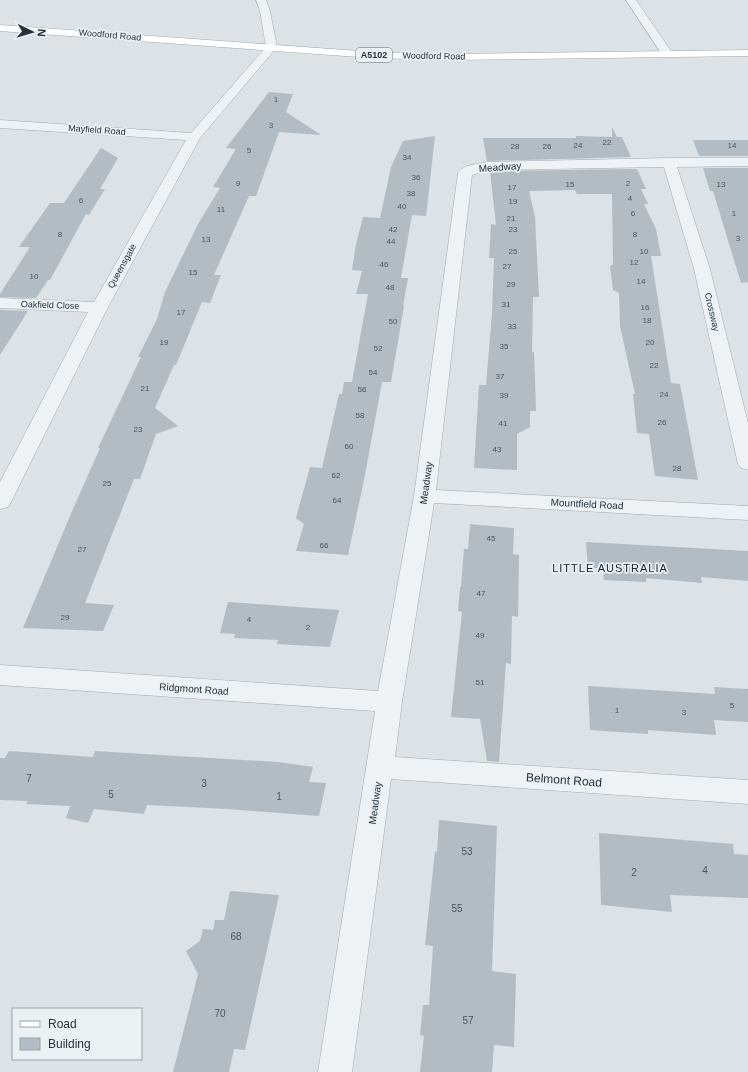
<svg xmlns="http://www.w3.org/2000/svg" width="748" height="1072" viewBox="0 0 748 1072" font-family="Arial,sans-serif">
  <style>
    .building { fill: #b3bcc2 }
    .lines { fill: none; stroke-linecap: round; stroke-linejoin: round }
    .minor-casing { stroke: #a2aaaf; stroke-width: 1 }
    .major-casing { stroke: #9ca9b0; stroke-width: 1 }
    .minor { fill: #eef2f4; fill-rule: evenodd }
    .major { fill: #fff; fill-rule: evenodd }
    .labels { text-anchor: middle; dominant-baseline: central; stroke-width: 3.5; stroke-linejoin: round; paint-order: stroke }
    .number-label { font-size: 8px; fill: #49545d }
    .far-street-label { font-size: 9px; fill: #26323b; stroke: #ebf0f3 }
    .shield { fill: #ebf0f3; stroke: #616b72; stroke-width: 1 }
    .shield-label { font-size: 9px; font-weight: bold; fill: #26323b }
    .street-label { font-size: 10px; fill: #26323b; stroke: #ebf0f3 }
    .near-number-label { font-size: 10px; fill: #49545d }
    .neighbourhood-label { font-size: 11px; letter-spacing: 1px; fill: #19232b; stroke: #ebf0f3 }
    .near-street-label { font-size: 12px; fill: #26323b; stroke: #ebf0f3 }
  </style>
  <rect width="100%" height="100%" fill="#dce2e5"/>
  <g class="building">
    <path d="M 269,92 L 293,94 L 286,112 L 321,135 L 279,132 L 256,196 L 249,196 L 214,275 L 221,275 L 210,303 L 202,302 L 176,365 L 174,365 L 155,408 L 178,426 L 156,434 L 140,479 L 134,479 L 85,603 L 114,605 L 103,631 L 23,628 L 73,509 L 100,448 L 98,448 L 141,357 L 138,357 L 157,319 L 165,292 L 198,224 L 220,188 L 213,187 L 236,149 L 226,148 Z"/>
    <path d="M 612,127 L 617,137 L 622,137 L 631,157 L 487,161 L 483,138 L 576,138 L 576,136 L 612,137 Z"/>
    <path d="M 435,136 L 426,216 L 412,215 L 401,278 L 408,278 L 403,306 L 404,306 L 391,382 L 382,382 L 364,480 L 348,555 L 296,551 L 304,524 L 296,518 L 310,467 L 322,468 L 339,394 L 342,394 L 344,382 L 352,382 L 368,294 L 356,294 L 362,271 L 352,270 L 356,244 L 363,217 L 380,218 L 391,167 L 403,141 Z"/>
    <path d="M 693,140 L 748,140 L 748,156 L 699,156 Z"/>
    <path d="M 101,148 L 118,158 L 100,189 L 105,189 L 89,215 L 86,214 L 50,280 L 48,280 L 36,298 L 0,297 L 0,294 L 30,247 L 19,247 L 50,203 L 64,203 Z"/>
    <path d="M 703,168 L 748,168 L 748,282 L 741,283 L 713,191 L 710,191 Z"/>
    <path d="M 637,169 L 646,189 L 641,189 L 648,204 L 644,204 L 656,229 L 661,256 L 651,256 L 671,383 L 680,384 L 698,480 L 655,476 L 649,434 L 637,433 L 633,394 L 635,394 L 620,326 L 619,293 L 613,290 L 610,266 L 613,265 L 612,194 L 577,194 L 575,190 L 529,191 L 535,217 L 539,297 L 533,297 L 532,352 L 534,352 L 536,411 L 530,411 L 530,427 L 517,434 L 517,470 L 474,468 L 479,385 L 486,385 L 492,314 L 494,258 L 489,258 L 491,224 L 496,225 L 490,171 Z"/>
    <path d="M 0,310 L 28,311 L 0,355 Z"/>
    <path d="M 470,524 L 514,528 L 513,554 L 519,555 L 518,617 L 512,616 L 511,664 L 506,663 L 499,762 L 487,761 L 480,719 L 451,717 L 462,612 L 458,611 L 460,587 L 461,587 L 464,549 L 468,549 Z"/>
    <path d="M 586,542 L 748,551 L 748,581 L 701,577 L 702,583 L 646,578 L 646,582 L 604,580 L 603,568 L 588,568 Z"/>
    <path d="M 228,602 L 339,610 L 330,647 L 277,644 L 278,640 L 234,638 L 235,634 L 220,633 Z"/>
    <path d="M 588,686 L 715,694 L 714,687 L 748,689 L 748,722 L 714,720 L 716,735 L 648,730 L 648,734 L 590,730 Z"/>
    <path d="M 9,751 L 93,757 L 95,751 L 278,762 L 313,767 L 309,782 L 326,783 L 319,816 L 228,809 L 147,805 L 144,814 L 94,809 L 88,823 L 66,818 L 70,806 L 26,804 L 28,801 L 0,800 L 0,758 L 5,758 Z"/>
    <path d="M 439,820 L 497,826 L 492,971 L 516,974 L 514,1047 L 494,1045 L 492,1072 L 420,1072 L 424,1036 L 420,1035 L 423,1005 L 429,1005 L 433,946 L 425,945 L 435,851 L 437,852 Z"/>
    <path d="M 599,833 L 733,844 L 734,854 L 748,855 L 748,898 L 670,895 L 672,912 L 601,905 Z"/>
    <path d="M 230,891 L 279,895 L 245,1050 L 234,1049 L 229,1072 L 173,1072 L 198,974 L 186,951 L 200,941 L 203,929 L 213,930 L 215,920 L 224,920 Z"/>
  </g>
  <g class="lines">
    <defs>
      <g id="minor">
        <path d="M 256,0 L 266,0 L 270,11 L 277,47 L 200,138 L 106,311 L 11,502 L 8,507 L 0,509 L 0,482 L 88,312 L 0,308 L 0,298 L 94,302 L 186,140 L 0,128 L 0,120 L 191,133 L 266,47 L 260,11 Z"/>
        <path d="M 626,0 L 636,0 L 673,54 L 671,56 L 663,56 Z"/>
        <path d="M 669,158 L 748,158 L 748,166 L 677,167 L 710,269 L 748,423 L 748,470 L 741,468 L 738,464 L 694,269 L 664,167 L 488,170 L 472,175 L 436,490 L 748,506 L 748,520 L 434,503 L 402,702 L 395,757 L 748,780 L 748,804 L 391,779 L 352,1072 L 318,1072 L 375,711 L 0,685 L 0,665 L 378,691 L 414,496 L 458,173 C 464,164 478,164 488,162 Z"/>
      </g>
      <path id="major" d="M 0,25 L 373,52 L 449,54 L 748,50 L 748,56 L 449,60 L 373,58 L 0,31 Z"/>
    </defs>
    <use href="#minor" class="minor-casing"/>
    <use href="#major" class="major-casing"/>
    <use href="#minor" class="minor"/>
    <use href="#major" class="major"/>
  </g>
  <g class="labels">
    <g class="number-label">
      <text x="276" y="99">1</text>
      <text x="271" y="125">3</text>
      <text x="607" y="142">22</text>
      <text x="578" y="145">24</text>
      <text x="732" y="145">14</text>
      <text x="515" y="146">28</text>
      <text x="547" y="146">26</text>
      <text x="249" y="150">5</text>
      <text x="407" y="157">34</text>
      <text x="416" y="177">36</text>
      <text x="238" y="183">9</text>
      <text x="628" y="183">2</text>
      <text x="570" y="184">15</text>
      <text x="721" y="184">13</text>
      <text x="512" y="187">17</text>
      <text x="411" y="193">38</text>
      <text x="630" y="198">4</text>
      <text x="81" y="200">6</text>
      <text x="513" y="201">19</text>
      <text x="402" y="206">40</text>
      <text x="221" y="209">11</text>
      <text x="633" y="213">6</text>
      <text x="734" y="213">1</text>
      <text x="511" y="218">21</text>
      <text x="393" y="229">42</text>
      <text x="513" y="229">23</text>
      <text x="60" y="234">8</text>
      <text x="635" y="234">8</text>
      <text x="738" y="238">3</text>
      <text x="206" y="239">13</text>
      <text x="391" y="241">44</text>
      <text x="513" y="251">25</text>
      <text x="644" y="251">10</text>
      <text x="634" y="262">12</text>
      <text x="384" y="264">46</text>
      <text x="507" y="266">27</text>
      <text x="193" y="272">15</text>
      <text x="34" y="276">10</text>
      <text x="641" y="281">14</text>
      <text x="511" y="284">29</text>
      <text x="390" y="287">48</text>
      <text x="506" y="304">31</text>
      <text x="645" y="307">16</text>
      <text x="181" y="312">17</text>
      <text x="647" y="320">18</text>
      <text x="393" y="321">50</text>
      <text x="512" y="326">33</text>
      <text x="164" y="342">19</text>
      <text x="650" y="342">20</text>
      <text x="504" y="346">35</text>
      <text x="378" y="348">52</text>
      <text x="654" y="365">22</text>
      <text x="373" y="372">54</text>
      <text x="500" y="376">37</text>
      <text x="145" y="388">21</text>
      <text x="362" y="389">56</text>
      <text x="664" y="394">24</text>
      <text x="504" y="395">39</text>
      <text x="360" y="415">58</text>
      <text x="662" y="422">26</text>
      <text x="503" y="423">41</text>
      <text x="138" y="429">23</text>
      <text x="349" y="446">60</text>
      <text x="497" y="449">43</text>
      <text x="677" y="468">28</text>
      <text x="336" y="475">62</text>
      <text x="107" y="483">25</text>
      <text x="337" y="500">64</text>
      <text x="491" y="538">45</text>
      <text x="324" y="545">66</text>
      <text x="82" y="549">27</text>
      <text x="481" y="593">47</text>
      <text x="65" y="617">29</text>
      <text x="249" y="619">4</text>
      <text x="308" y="627">2</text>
      <text x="480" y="635">49</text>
      <text x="480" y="682">51</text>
      <text x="732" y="705">5</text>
      <text x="617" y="710">1</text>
      <text x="684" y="712">3</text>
    </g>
    <g class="far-street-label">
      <text transform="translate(110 35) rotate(5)">Woodford Road</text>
      <text transform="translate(434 56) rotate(1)">Woodford Road</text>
      <text transform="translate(97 130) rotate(4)">Mayfield Road</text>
      <text transform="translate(122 266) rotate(-61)">Queensgate</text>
      <text transform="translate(50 305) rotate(2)">Oakfield Close</text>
      <text transform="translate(712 312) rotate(77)">Crossway</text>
    </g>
    <rect class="shield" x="356" y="48" width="36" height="14" rx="3"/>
    <g class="shield-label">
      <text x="374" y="55">A5102</text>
    </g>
    <g class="street-label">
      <text transform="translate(500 167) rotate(-4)">Meadway</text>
      <text transform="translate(426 483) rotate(-82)">Meadway</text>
      <text transform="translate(587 504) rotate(3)">Mountfield Road</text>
      <text transform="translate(194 689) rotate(4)">Ridgmont Road</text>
      <text transform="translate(375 803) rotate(-82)">Meadway</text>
    </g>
    <g class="near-number-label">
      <text x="29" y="778">7</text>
      <text x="204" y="783">3</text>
      <text x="111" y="794">5</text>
      <text x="279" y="796">1</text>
      <text x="467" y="851">53</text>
      <text x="705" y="870">4</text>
      <text x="634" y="872">2</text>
      <text x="457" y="908">55</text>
      <text x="236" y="936">68</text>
      <text x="220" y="1013">70</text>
      <text x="468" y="1020">57</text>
    </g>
    <g class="neighbourhood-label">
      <text x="610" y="568">LITTLE AUSTRALIA</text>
    </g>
    <g class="near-street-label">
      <text transform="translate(564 780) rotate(4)">Belmont Road</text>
    </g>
  </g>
  <rect x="12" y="1008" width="130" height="52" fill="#ebf0f3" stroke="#9ca4a9"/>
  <rect x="20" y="1021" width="20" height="6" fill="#ffffff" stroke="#9ca4a9"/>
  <text x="48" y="1028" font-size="12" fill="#26323b">Road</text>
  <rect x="20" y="1038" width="20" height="12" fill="#b3bcc2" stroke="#9ca4a9"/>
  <text x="48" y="1048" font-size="12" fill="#26323b">Building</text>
  <g transform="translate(32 32) rotate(95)" stroke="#ebf0f3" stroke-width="3" paint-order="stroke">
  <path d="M0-3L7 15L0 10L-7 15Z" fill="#26323b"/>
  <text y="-6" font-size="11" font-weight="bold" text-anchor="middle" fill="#26323b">N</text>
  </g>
</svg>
